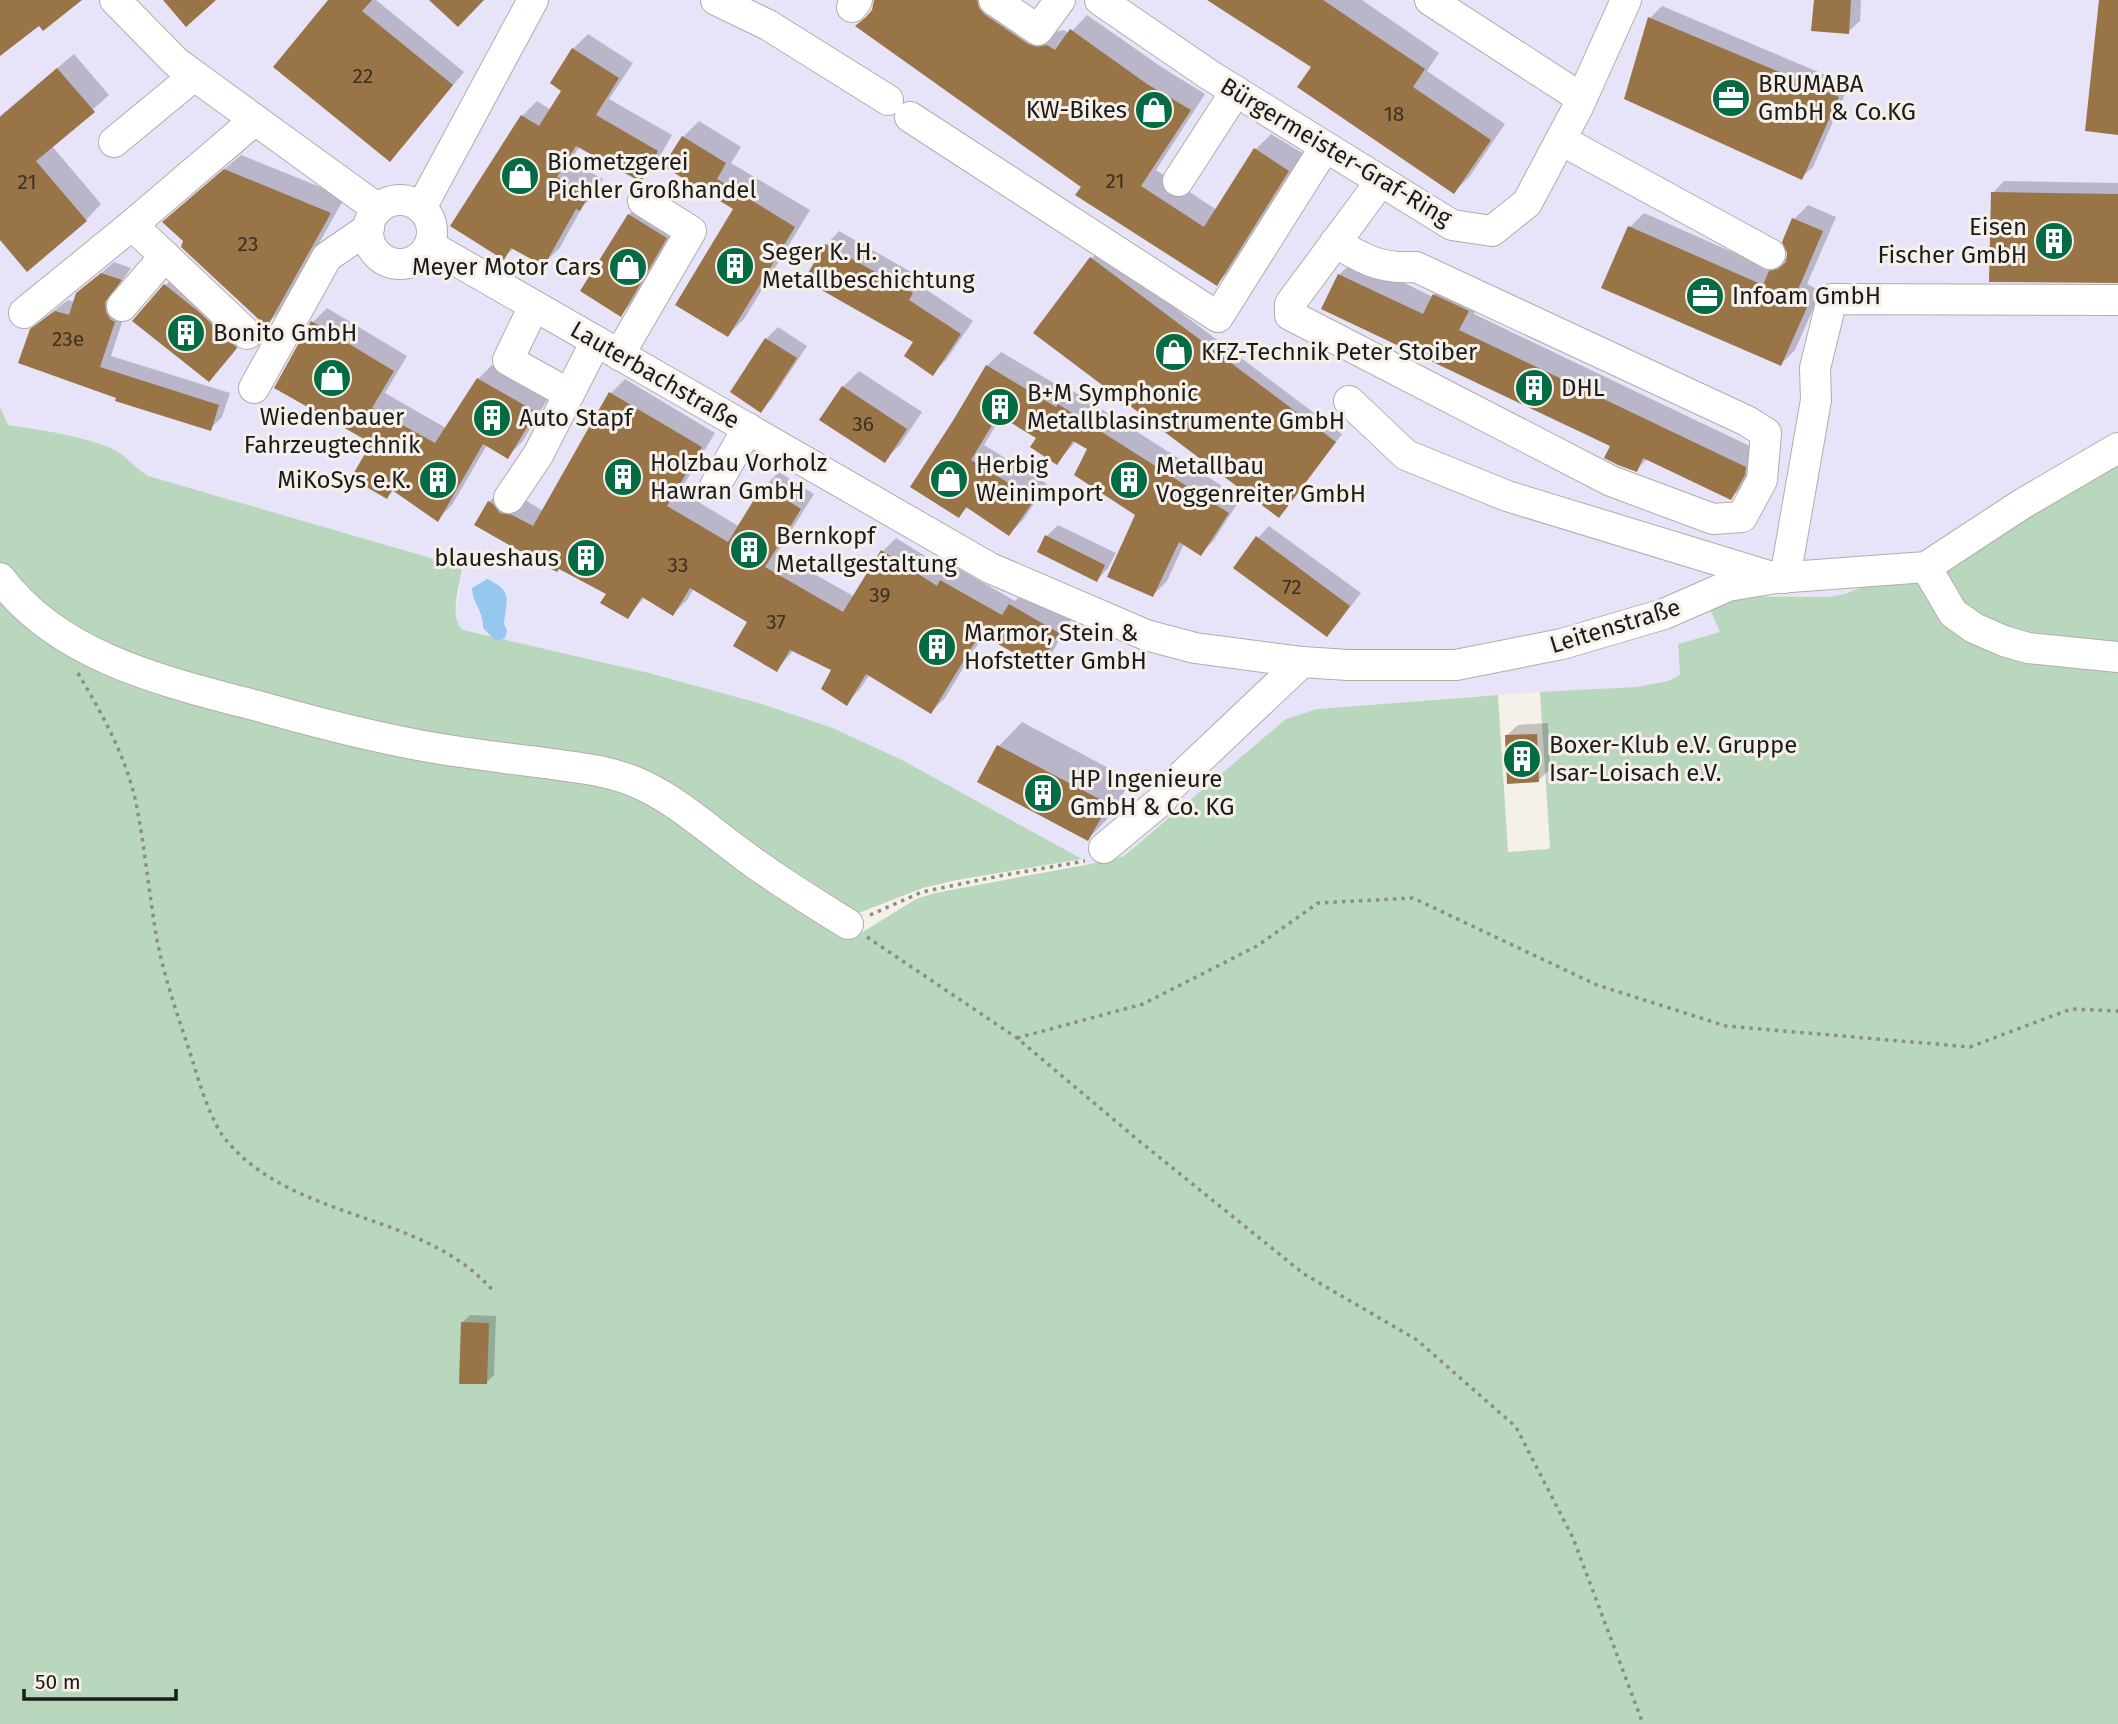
<svg xmlns="http://www.w3.org/2000/svg" width="2118" height="1724" viewBox="0 0 2118 1724" font-family="'Fira Sans',sans-serif">
  <style>
    .industrial { fill: #e7e4fa }
    .green { fill: #b8d7bd }
    .water { fill: #96c7ee }
    .shadow { fill: #0003 }
    .building { fill: #987447 }
    .lines { fill: none; stroke-linecap: round; stroke-linejoin: round }
    .minor-casing { stroke: #b3ada8; stroke-width: 32 }
    .path { stroke: #8f8b86; stroke-width: 3.5; stroke-dasharray: 3.5 5; stroke-linecap: butt }
    .minor { stroke: #fff; stroke-width: 30 }
    .labels { text-anchor: middle; dominant-baseline: central; stroke-width: 6; stroke-linejoin: round; paint-order: stroke }
    .number-label { font-size: 21px; fill: #3c3124 }
    .poi-label { font-size: 24px; fill: #1d1b19; stroke: #f6f0ea; text-anchor: start }
    .street-label { font-size: 24px; fill: #1d1b19; stroke: #f6f0ea }
  </style>
  <rect width="100%" height="100%" fill="#f6f0ea"/>
  <path class="industrial" d="M 0,0 L 2118,0 L 2118,448 L 1881,579 L 1845,594 L 1828,597 L 1775,596 L 1781,587 L 1703,594 L 1720,632 L 1678,644 L 1680,675 L 1668,681 L 1636,687 L 1474,696 L 1317,709 L 1286,719 L 1124,856 L 1090,864 L 904,761 L 833,728 L 762,704 L 649,673 L 463,630 L 458,626 L 455,618 L 462,567 L 148,476 L 136,468 L 126,458 L 99,444 L 34,429 L 8,425 L 0,407 Z"/>
  <g class="green">
    <path d="M 0,407 L 8,425 C 36,429 95,438 118,452 C 129,459 137,469 148,476 L 462,567 C 460,585 448,619 463,630 L 649,673 L 762,704 L 833,728 L 904,761 L 1082,859 L 957,880 L 923,888 L 848,917 L 687,806 L 399,735 L 91,645 L 0,566 Z"/>
    <path d="M 2118,448 L 2118,1724 L 0,1724 L 0,583 L 90,657 L 610,779 L 858,933 L 861,933 L 916,899 L 935,893 L 1101,862 L 1124,856 L 1286,719 L 1317,709 L 1498,695 L 1508,852 L 1549,849 L 1550,847 L 1540,692 L 1636,687 L 1668,681 L 1680,675 L 1678,644 L 1720,632 L 1704,596 L 1828,597 L 1845,594 L 1881,579 Z"/>
  </g>
  <path class="water" d="M 487,579 C 514,591 506,600 504,624 L 507,630 L 505,638 L 496,641 L 483,628 C 484,611 472,603 472,588 Z"/>
  <g class="shadow">
    <path d="M 331,0 L 376,0 L 464,72 L 403,146 L 390,159 Z"/>
    <path d="M 876,0 L 1001,0 L 1054,32 L 1064,30 L 1069,34 L 1087,15 L 1163,68 L 1205,94 L 1156,170 L 1217,210 L 1256,149 L 1271,134 L 1304,154 L 1232,268 L 1216,284 L 1083,186 L 873,10 Z"/>
    <path d="M 1211,0 L 1362,0 L 1439,53 L 1427,71 L 1505,124 L 1470,176 L 1454,192 L 1313,67 Z"/>
    <path d="M 1815,0 L 1861,0 L 1860,21 L 1848,32 Z"/>
    <path d="M 1662,6 L 1849,85 L 1813,167 L 1801,178 L 1650,18 Z"/>
    <path d="M 588,34 L 633,63 L 609,99 L 672,135 L 655,165 L 640,180 L 580,146 L 570,161 L 603,179 L 595,194 L 583,206 L 559,249 L 543,264 L 514,248 L 504,257 L 522,116 L 537,101 L 551,110 L 563,90 L 573,49 Z"/>
    <path d="M 74,54 L 109,95 L 52,146 L 101,204 L 86,220 L 0,238 L 0,116 Z"/>
    <path d="M 699,121 L 741,147 L 731,163 L 810,210 L 744,319 L 728,335 L 735,209 L 683,137 Z"/>
    <path d="M 241,155 L 345,197 L 282,309 L 267,324 L 185,241 L 180,207 Z"/>
    <path d="M 2004,181 L 2118,183 L 2118,281 L 1993,193 Z"/>
    <path d="M 640,203 L 677,226 L 632,303 L 621,314 L 629,215 Z"/>
    <path d="M 1808,205 L 1836,217 L 1807,284 L 1821,291 L 1795,350 L 1781,364 L 1630,227 L 1644,213 L 1773,270 L 1788,257 L 1794,219 Z"/>
    <path d="M 839,231 L 925,280 L 921,286 L 973,321 L 946,360 L 933,373 L 916,342 L 826,245 Z"/>
    <path d="M 1099,251 L 1342,434 L 1286,508 L 1092,258 Z"/>
    <path d="M 1355,259 L 1433,297 L 1450,279 L 1483,295 L 1474,314 L 1760,451 L 1747,482 L 1731,498 L 1648,458 L 1636,470 L 1612,446 L 1339,275 Z"/>
    <path d="M 114,262 L 131,268 L 116,289 L 117,300 L 126,310 L 111,356 L 230,393 L 222,417 L 210,429 L 118,397 L 31,330 L 44,318 L 68,300 L 75,302 L 77,294 Z"/>
    <path d="M 181,270 L 251,331 L 224,364 L 209,380 L 165,286 Z"/>
    <path d="M 327,308 L 407,356 L 385,393 L 446,428 L 478,379 L 492,365 L 549,397 L 522,442 L 508,456 L 487,445 L 452,505 L 438,519 L 394,490 L 387,497 L 373,443 L 313,322 Z"/>
    <path d="M 778,327 L 807,346 L 772,399 L 761,410 L 732,392 L 766,339 Z"/>
    <path d="M 1001,352 L 1071,393 L 1073,391 L 1241,498 L 1214,540 L 1200,554 L 1184,544 L 1167,581 L 1153,595 L 1138,514 L 1089,448 L 1076,441 L 1057,463 L 1039,437 L 1002,415 L 984,445 L 1047,484 L 1023,520 L 1009,534 L 968,507 L 959,516 L 955,420 L 987,366 Z"/>
    <path d="M 859,371 L 922,412 L 900,445 L 884,460 L 843,387 Z"/>
    <path d="M 625,379 L 715,433 L 680,491 L 740,527 L 765,486 L 779,472 L 814,494 L 777,553 L 855,597 L 882,552 L 896,538 L 951,572 L 956,567 L 1015,601 L 1024,591 L 1072,618 L 1053,651 L 1039,665 L 984,634 L 945,698 L 931,712 L 870,674 L 860,689 L 846,703 L 834,669 L 794,650 L 777,669 L 749,622 L 694,588 L 687,600 L 673,614 L 645,597 L 627,617 L 609,593 L 476,525 L 489,502 L 503,488 L 514,499 L 527,501 L 543,511 L 611,393 Z"/>
    <path d="M 1058,525 L 1116,553 L 1108,568 L 1097,580 L 1046,537 Z"/>
    <path d="M 1269,526 L 1361,593 L 1338,623 L 1327,635 L 1258,538 Z"/>
    <path d="M 1022,722 L 1131,780 L 1111,815 L 1088,839 L 980,782 L 999,746 Z"/>
    <path d="M 1548,723 L 1550,769 L 1539,780 L 1506,736 L 1518,725 Z"/>
    <path d="M 470,1315 L 496,1316 L 494,1375 L 486,1383 L 462,1323 Z"/>
  </g>
  <g class="building">
    <path d="M 0,0 L 82,0 L 43,31 L 39,26 L 0,56 Z"/>
    <path d="M 163,0 L 216,0 L 186,27 Z"/>
    <path d="M 328,0 L 372,0 L 362,11 L 453,85 L 390,162 L 273,67 Z"/>
    <path d="M 429,0 L 484,0 L 458,27 Z"/>
    <path d="M 874,0 L 977,0 L 979,8 L 984,14 L 1028,44 L 1037,47 L 1047,45 L 1055,50 L 1070,29 L 1147,84 L 1191,110 L 1141,186 L 1204,227 L 1254,148 L 1289,171 L 1217,286 L 1075,195 L 1081,187 L 855,26 L 866,17 L 872,10 Z"/>
    <path d="M 1207,0 L 1323,0 L 1425,69 L 1413,87 L 1491,140 L 1454,194 L 1297,87 L 1311,67 Z"/>
    <path d="M 1814,0 L 1851,0 L 1849,34 L 1811,31 Z"/>
    <path d="M 2099,0 L 2118,0 L 2118,135 L 2085,131 Z"/>
    <path d="M 1648,17 L 1839,97 L 1802,180 L 1624,99 Z"/>
    <path d="M 572,48 L 619,78 L 596,115 L 658,151 L 641,182 L 576,146 L 557,177 L 589,195 L 580,211 L 576,209 L 544,266 L 511,248 L 504,260 L 450,226 L 521,115 L 539,126 L 561,91 L 550,83 Z"/>
    <path d="M 57,68 L 95,112 L 36,161 L 87,221 L 27,272 L 0,240 L 0,117 Z"/>
    <path d="M 682,136 L 726,163 L 717,179 L 795,227 L 728,337 L 675,305 L 733,209 L 663,166 Z"/>
    <path d="M 224,169 L 331,213 L 267,327 L 181,247 L 183,241 L 162,222 Z"/>
    <path d="M 1991,192 L 2118,194 L 2118,283 L 1989,282 Z"/>
    <path d="M 628,214 L 667,238 L 621,317 L 580,291 Z"/>
    <path d="M 1792,218 L 1823,231 L 1794,299 L 1808,305 L 1781,366 L 1601,288 L 1628,226 L 1763,285 L 1769,271 L 1778,269 L 1786,262 L 1787,253 L 1782,242 Z"/>
    <path d="M 825,244 L 913,293 L 909,300 L 961,334 L 933,376 L 904,356 L 913,342 L 804,280 Z"/>
    <path d="M 1090,257 L 1336,442 L 1279,518 L 1033,333 Z"/>
    <path d="M 101,273 L 122,280 L 105,302 L 106,312 L 110,319 L 115,322 L 100,367 L 219,405 L 211,431 L 115,401 L 116,398 L 18,363 L 30,329 L 55,311 L 69,315 L 76,293 Z"/>
    <path d="M 1338,274 L 1423,314 L 1433,294 L 1469,311 L 1459,330 L 1746,467 L 1745,475 L 1731,500 L 1643,458 L 1637,472 L 1618,465 L 1604,458 L 1610,446 L 1321,309 Z"/>
    <path d="M 164,284 L 199,312 L 237,348 L 209,382 L 132,321 Z"/>
    <path d="M 311,321 L 394,371 L 372,408 L 435,443 L 477,378 L 536,412 L 508,459 L 483,444 L 438,522 L 392,490 L 387,499 L 351,478 L 371,443 L 274,388 Z"/>
    <path d="M 765,338 L 797,358 L 761,413 L 730,392 Z"/>
    <path d="M 986,365 L 1056,407 L 1058,404 L 1229,513 L 1201,556 L 1179,542 L 1153,597 L 1107,577 L 1135,515 L 1074,475 L 1087,449 L 1073,441 L 1057,465 L 1030,447 L 1036,438 L 998,415 L 971,460 L 1035,499 L 1009,536 L 966,507 L 959,518 L 910,487 L 954,419 Z"/>
    <path d="M 842,386 L 907,429 L 885,463 L 819,420 Z"/>
    <path d="M 609,392 L 702,447 L 667,506 L 728,542 L 763,485 L 801,509 L 765,567 L 843,612 L 881,550 L 937,586 L 940,580 L 1002,615 L 1009,604 L 1059,633 L 1039,667 L 980,634 L 931,714 L 866,674 L 847,706 L 821,689 L 831,670 L 790,650 L 777,672 L 733,646 L 747,622 L 690,588 L 673,616 L 642,597 L 628,619 L 600,603 L 606,594 L 559,569 L 557,572 L 474,525 L 488,501 L 493,504 L 500,513 L 512,515 L 533,526 Z"/>
    <path d="M 1045,535 L 1105,565 L 1097,582 L 1037,552 Z"/>
    <path d="M 1256,536 L 1350,606 L 1327,637 L 1233,568 Z"/>
    <path d="M 1537,734 L 1539,782 L 1507,784 L 1505,735 Z"/>
    <path d="M 997,745 L 1109,804 L 1088,841 L 977,782 Z"/>
    <path d="M 461,1322 L 489,1323 L 487,1384 L 459,1384 Z"/>
  </g>
  <g class="lines">
    <defs>
      <g id="minor">
        <path d="M 115,0 L 177,63 L 378,209"/>
        <path d="M 716,0 L 768,25 L 888,100"/>
        <path d="M 994,0 L 1038,30 L 1060,0"/>
        <path d="M 1100,0 L 1211,76 L 1452,225 L 1492,231 L 1527,203 L 1577,109 L 1626,0"/>
        <path d="M 1430,0 L 1581,98"/>
        <path d="M 852,7 L 857,0"/>
        <path d="M 910,117 L 1218,317 L 1325,147"/>
        <path d="M 1561,140 L 1770,254"/>
        <path d="M 114,142 L 194,76"/>
        <path d="M 1178,181 L 1236,91"/>
        <circle cx="400" cy="232" r="32"/>
        <path d="M 421,208 L 533,0"/>
        <path d="M 1335,242 C 1364,260 1381,269 1416,267 L 1747,421 L 1766,433 L 1762,480 L 1742,517 L 1713,519 L 1611,481 L 1290,315 L 1290,304 L 1381,181"/>
        <path d="M 429,245 L 990,568 L 1146,635 L 1195,648 L 1302,662 L 1348,665 L 1456,665 L 1562,644 L 1664,614 L 1728,586 L 1776,578 L 1926,567 L 2022,504 L 2118,448"/>
        <path d="M 122,306 L 165,256"/>
        <path d="M 534,306 L 508,360 L 569,394"/>
        <path d="M 24,313 L 132,225"/>
        <path d="M 247,334 L 132,225 L 255,120"/>
        <path d="M 619,355 L 691,231 L 643,201"/>
        <path d="M 254,388 L 327,257 L 369,228"/>
        <path d="M 1349,401 L 1406,455 L 1507,496 L 1769,576"/>
        <path d="M 715,486 L 748,428"/>
        <path d="M 509,498 L 538,455 L 596,341"/>
        <path d="M 1926,567 L 1953,613 L 1974,628 L 2004,641 L 2028,648 L 2118,657"/>
        <path d="M 0,578 C 61,660 171,683 265,708 C 329,726 395,743 461,752 C 489,756 517,760 545,763 C 575,767 605,770 633,781 C 673,797 704,826 738,851 C 773,878 811,901 848,924"/>
        <path d="M 1785,578 L 1816,400 L 1815,368 L 1832,299 L 2118,300"/>
        <path d="M 1104,848 L 1162,800 L 1170,787 L 1302,662"/>
      </g>
    </defs>
    <use href="#minor" class="minor-casing"/>
    <g class="path">
      <path d="M 78,673 C 102,714 126,756 136,803 C 145,848 149,894 157,940 C 165,981 180,1022 193,1062 C 199,1083 212,1124 226,1140 C 295,1223 425,1210 495,1293"/>
      <path d="M 870,915 L 922,892 L 999,876 L 1085,861"/>
      <path d="M 867,937 L 1017,1038 L 1138,1140 L 1304,1274 L 1417,1340 L 1516,1427 L 1573,1538 L 1643,1724"/>
      <path d="M 1017,1038 L 1143,1004 L 1257,946 L 1318,903 L 1413,898 L 1597,985 L 1726,1026 L 1970,1047 L 2071,1009 L 2118,1011"/>
    </g>
    <use href="#minor" class="minor"/>
  </g>
  <defs>
    <symbol id="office-disc" viewBox="-11 -11 22 22"><circle r="9.5" fill="#046c42" stroke="#f6f0ea"/><path d="M-6-3h4V-5.5h4V-3h4V5H-6ZM-1-4.5V-3h2v-1.5ZM-6 0V1H6V0Z" fill="#fff"/></symbol>
    <symbol id="shop-disc" viewBox="-11 -11 22 22"><circle r="9.5" fill="#046c42" stroke="#f6f0ea"/><path d="M-5-2.5h2.3a2.7 3.5 0 0 1 5.4 0H5L5.5 6h-11ZM-1.5-2.5h3a1.5 2.3 0 0 0-3 0Z" fill="#fff"/></symbol>
    <symbol id="building-disc" viewBox="-11 -11 22 22"><circle r="9.5" fill="#046c42" stroke="#f6f0ea"/><path d="M-4-6H4V6H1V3H-1V6H-4ZM-2.5-4.3h1.7v1.8h-1.7ZM.8-4.3h1.7v1.8H.8ZM-2.5-1h1.7V.8h-1.7ZM.8-1h1.7V.8H.8Z" fill="#fff"/></symbol>
  </defs>
  <g fill-rule="evenodd">
    <use href="#office-disc" x="1709" y="76" width="44" height="44"/>
    <use href="#shop-disc" x="1132" y="88" width="44" height="44"/>
    <use href="#shop-disc" x="498" y="154" width="44" height="44"/>
    <use href="#building-disc" x="2032" y="219" width="44" height="44"/>
    <use href="#building-disc" x="713" y="244" width="44" height="44"/>
    <use href="#shop-disc" x="606" y="245" width="44" height="44"/>
    <use href="#office-disc" x="1683" y="274" width="44" height="44"/>
    <use href="#building-disc" x="164" y="311" width="44" height="44"/>
    <use href="#shop-disc" x="1152" y="330" width="44" height="44"/>
    <use href="#shop-disc" x="310" y="356" width="44" height="44"/>
    <use href="#building-disc" x="1512" y="366" width="44" height="44"/>
    <use href="#building-disc" x="978" y="385" width="44" height="44"/>
    <use href="#building-disc" x="470" y="396" width="44" height="44"/>
    <use href="#building-disc" x="601" y="455" width="44" height="44"/>
    <use href="#shop-disc" x="927" y="457" width="44" height="44"/>
    <use href="#building-disc" x="416" y="458" width="44" height="44"/>
    <use href="#building-disc" x="1107" y="458" width="44" height="44"/>
    <use href="#building-disc" x="727" y="528" width="44" height="44"/>
    <use href="#building-disc" x="564" y="536" width="44" height="44"/>
    <use href="#building-disc" x="915" y="625" width="44" height="44"/>
    <use href="#building-disc" x="1500" y="737" width="44" height="44"/>
    <use href="#building-disc" x="1021" y="771" width="44" height="44"/>
  </g>
  <g class="labels">
    <g class="number-label">
      <text x="363" y="76">22</text>
      <text x="1394" y="114">18</text>
      <text x="1115" y="181">21</text>
      <text x="27" y="182">21</text>
      <text x="248" y="244">23</text>
      <text x="68" y="339">23e</text>
      <text x="863" y="424">36</text>
      <text x="678" y="565">33</text>
      <text x="1292" y="587">72</text>
      <text x="880" y="595">39</text>
      <text x="776" y="622">37</text>
    </g>
    <g class="poi-label">
      <text x="1758" y="84">BRUMABA<tspan x="1758" dy="28">GmbH &amp; Co.KG</tspan></text>
      <text x="1127" y="110" text-anchor="end">KW-Bikes</text>
      <text x="547" y="162">Biometzgerei<tspan x="547" dy="28">Pichler Großhandel</tspan></text>
      <text x="2027" y="227" text-anchor="end">Eisen<tspan x="2027" dy="28">Fischer GmbH</tspan></text>
      <text x="762" y="252">Seger K. H.<tspan x="762" dy="28">Metallbeschichtung</tspan></text>
      <text x="601" y="267" text-anchor="end">Meyer Motor Cars</text>
      <text x="1732" y="296">Infoam GmbH</text>
      <text x="213" y="333">Bonito GmbH</text>
      <text x="1201" y="352">KFZ-Technik Peter Stoiber</text>
      <text x="1561" y="388">DHL</text>
      <text x="1027" y="393">B+M Symphonic<tspan x="1027" dy="28">Metallblasinstrumente GmbH</tspan></text>
      <text x="332" y="417" text-anchor="middle">Wiedenbauer<tspan x="332" dy="28">Fahrzeugtechnik</tspan></text>
      <text x="519" y="418">Auto Stapf</text>
      <text x="650" y="463">Holzbau Vorholz<tspan x="650" dy="28">Hawran GmbH</tspan></text>
      <text x="976" y="465">Herbig<tspan x="976" dy="28">Weinimport</tspan></text>
      <text x="1156" y="466">Metallbau<tspan x="1156" dy="28">Voggenreiter GmbH</tspan></text>
      <text x="411" y="480" text-anchor="end">MiKoSys e.K.</text>
      <text x="776" y="536">Bernkopf<tspan x="776" dy="28">Metallgestaltung</tspan></text>
      <text x="559" y="558" text-anchor="end">blaueshaus</text>
      <text x="964" y="633">Marmor, Stein &amp;<tspan x="964" dy="28">Hofstetter GmbH</tspan></text>
      <text x="1549" y="745">Boxer-Klub e.V. Gruppe<tspan x="1549" dy="28">Isar-Loisach e.V.</tspan></text>
      <text x="1070" y="779">HP Ingenieure<tspan x="1070" dy="28">GmbH &amp; Co. KG</tspan></text>
    </g>
    <g class="street-label">
      <text transform="translate(1336 152) rotate(31)">Bürgermeister-Graf-Ring</text>
      <text transform="translate(655 375) rotate(30)">Lauterbachstraße</text>
      <text transform="translate(1615 626) rotate(-17)">Leitenstraße</text>
    </g>
  </g>
  <path d="M24 1689v10h152v-10" fill="none" stroke="#1d1b19" stroke-width="3.5"/>
  <text x="35" y="1689" font-size="21" fill="#1d1b19" stroke="#f6f0ea" stroke-width="5" paint-order="stroke">50 m</text>
</svg>
